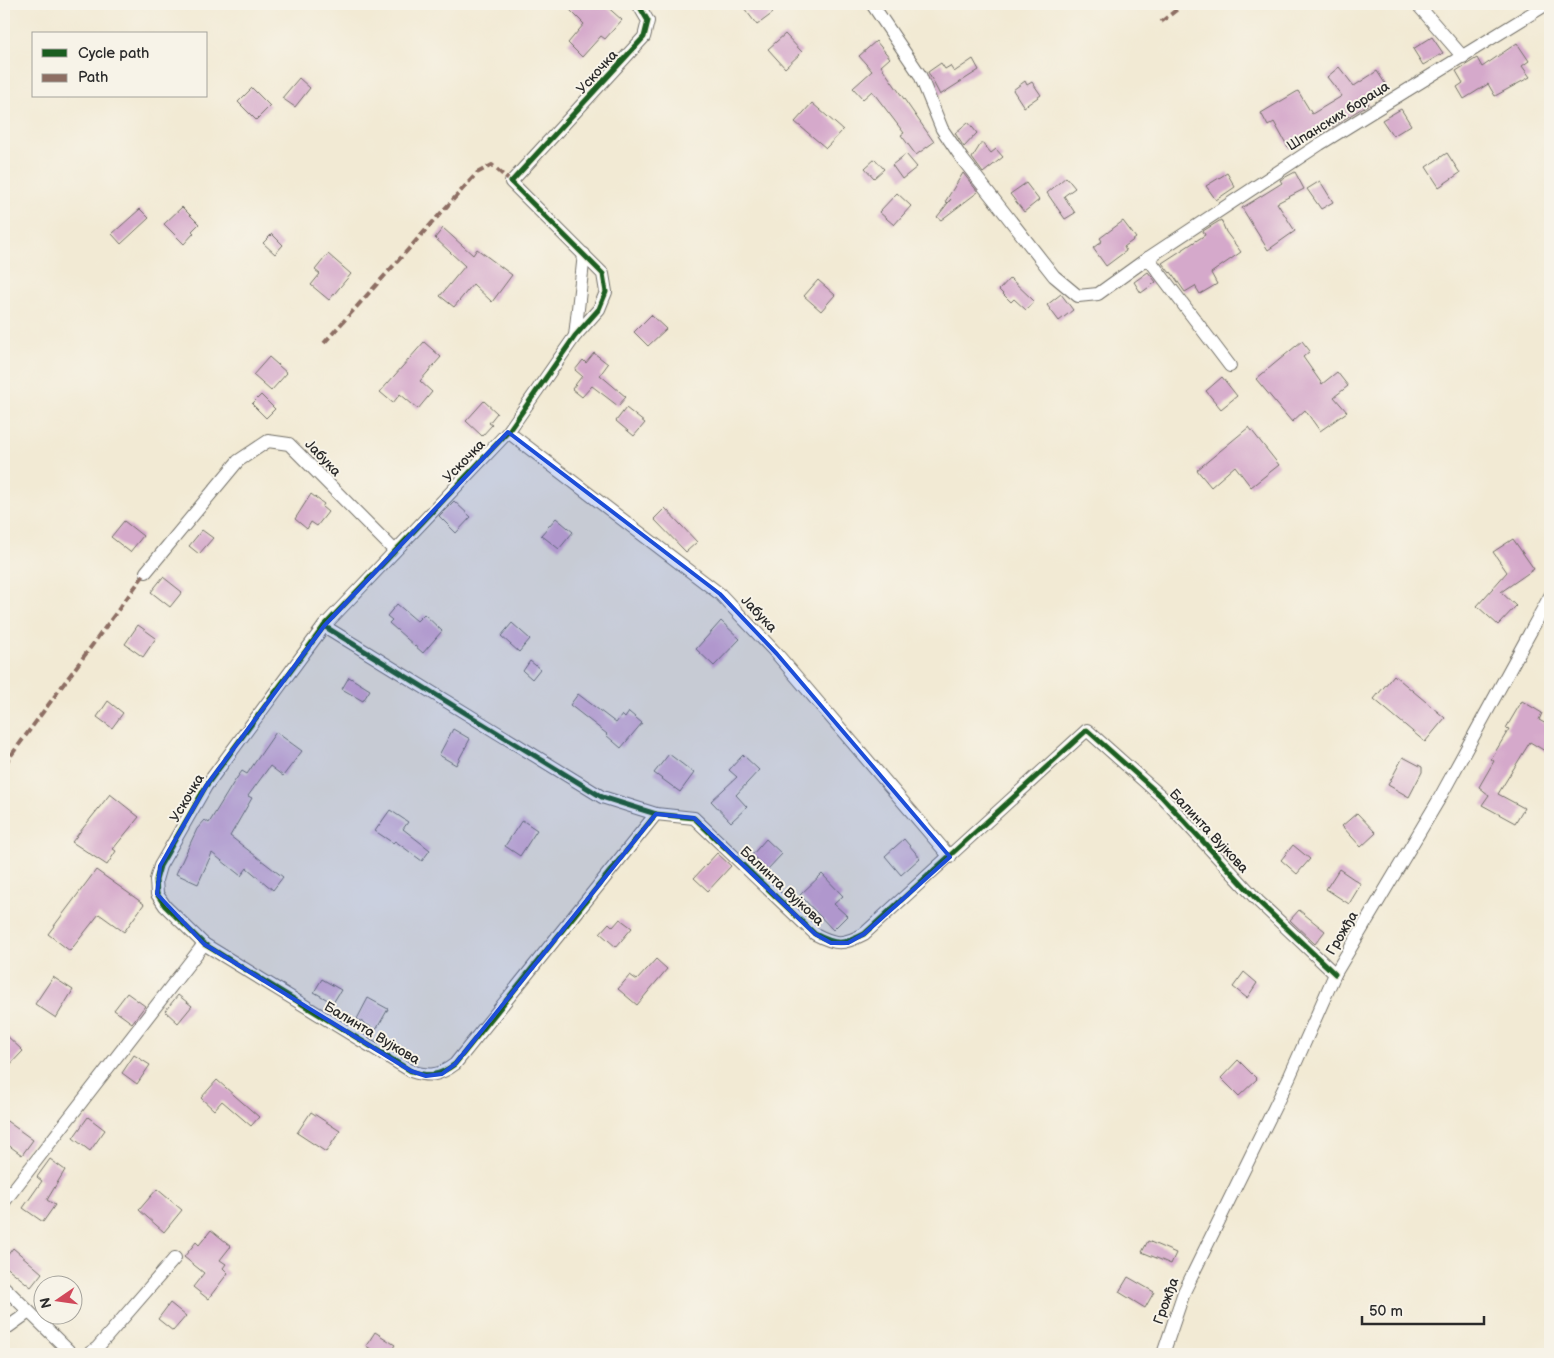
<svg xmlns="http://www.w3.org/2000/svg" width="1554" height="1358" viewBox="0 0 1554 1358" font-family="'Balsamiq Sans',sans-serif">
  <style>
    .building { fill: #d5a9cb }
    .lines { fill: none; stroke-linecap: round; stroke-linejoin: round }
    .minor-casing { stroke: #716e66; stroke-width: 14 }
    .minor { stroke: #fff; stroke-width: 12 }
    .quiet { stroke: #8d6e63; stroke-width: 4; stroke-dasharray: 8 4; stroke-linecap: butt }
    .cycleway-casing { stroke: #f7f3e8; stroke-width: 8 }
    .cycleway { stroke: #1b5e20; stroke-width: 5 }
    .marked { fill: #1d4ed8; fill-opacity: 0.2; stroke: #1d4ed8; stroke-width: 4; stroke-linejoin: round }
    .labels { text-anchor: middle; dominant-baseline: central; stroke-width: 4; stroke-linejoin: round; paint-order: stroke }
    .street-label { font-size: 14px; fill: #2b2b2b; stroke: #f7f3e8 }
  </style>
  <rect width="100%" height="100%" fill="#f7f3e8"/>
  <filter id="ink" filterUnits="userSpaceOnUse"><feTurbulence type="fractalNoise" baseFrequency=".02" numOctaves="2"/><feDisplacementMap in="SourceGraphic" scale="10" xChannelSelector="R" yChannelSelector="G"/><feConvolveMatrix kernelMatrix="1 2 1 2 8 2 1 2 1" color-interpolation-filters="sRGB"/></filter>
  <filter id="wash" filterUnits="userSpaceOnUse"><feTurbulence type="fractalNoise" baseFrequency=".0096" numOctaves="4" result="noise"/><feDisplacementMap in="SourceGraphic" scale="20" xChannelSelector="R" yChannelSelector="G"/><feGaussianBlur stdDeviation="1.12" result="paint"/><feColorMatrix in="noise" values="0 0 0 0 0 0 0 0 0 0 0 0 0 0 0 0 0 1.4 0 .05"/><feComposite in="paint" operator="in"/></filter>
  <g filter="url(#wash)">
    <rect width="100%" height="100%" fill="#f2ead4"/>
    <g id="blocks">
      <g class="building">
        <path d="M 564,4 L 604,4 L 622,20 L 605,39 L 601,36 L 582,57 L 568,43 L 584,24 Z"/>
        <path d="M 741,4 L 766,4 L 773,13 L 757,25 Z"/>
        <path d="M 785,34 L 802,52 L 785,68 L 768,49 Z"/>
        <path d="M 1432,37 L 1443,53 L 1423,65 L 1413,49 Z"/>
        <path d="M 876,41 L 890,58 L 881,66 L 934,142 L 916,155 L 901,135 L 904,133 L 872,91 L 863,99 L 853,88 L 872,71 L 859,56 Z"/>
        <path d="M 1517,43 L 1529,61 L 1522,66 L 1530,77 L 1495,96 L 1488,84 L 1464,99 L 1457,87 L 1463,83 L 1456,71 L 1477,58 L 1482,67 Z"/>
        <path d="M 973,59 L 979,70 L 940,95 L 928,72 L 941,63 L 945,69 L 950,66 L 954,72 Z"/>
        <path d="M 1339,67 L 1354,86 L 1377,71 L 1386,85 L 1365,99 L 1369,104 L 1320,134 L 1319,132 L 1289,149 L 1274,122 L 1268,126 L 1261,113 L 1298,91 L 1312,114 L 1342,96 L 1327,77 Z"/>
        <path d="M 299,78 L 310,88 L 295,107 L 282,98 Z"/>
        <path d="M 1025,81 L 1027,85 L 1032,82 L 1041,95 L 1024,107 L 1013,90 Z"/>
        <path d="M 252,88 L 270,106 L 256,120 L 238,102 Z"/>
        <path d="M 812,103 L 843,130 L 826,148 L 795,122 Z"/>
        <path d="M 1401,109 L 1411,125 L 1393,136 L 1382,120 Z"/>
        <path d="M 968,122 L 977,133 L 964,147 L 955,133 Z"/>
        <path d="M 982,142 L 991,153 L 996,149 L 1003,157 L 983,173 L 972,158 Z"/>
        <path d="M 1447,153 L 1460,173 L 1439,187 L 1426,167 Z"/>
        <path d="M 906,154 L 917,167 L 902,179 L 892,165 Z"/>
        <path d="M 875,159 L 884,169 L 874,178 L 865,168 Z"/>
        <path d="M 1295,172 L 1304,189 L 1277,203 L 1295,231 L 1268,250 L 1242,208 L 1282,183 L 1280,180 Z"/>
        <path d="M 963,173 L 978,192 L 941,220 L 937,217 L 951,199 L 947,203 L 945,202 Z"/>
        <path d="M 1227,173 L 1235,187 L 1216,200 L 1206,186 Z"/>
        <path d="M 1066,177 L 1075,188 L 1064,196 L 1075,213 L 1065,219 L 1047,193 Z"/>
        <path d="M 1320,181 L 1333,202 L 1321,209 L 1307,189 Z"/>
        <path d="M 1026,183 L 1039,200 L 1024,212 L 1010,194 Z"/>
        <path d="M 897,193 L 911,206 L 894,225 L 879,212 Z"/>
        <path d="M 182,207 L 199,224 L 192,231 L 194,233 L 184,244 L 164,224 Z"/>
        <path d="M 140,209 L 149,218 L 121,244 L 112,234 Z"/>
        <path d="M 1221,220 L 1226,232 L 1241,252 L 1211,273 L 1217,284 L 1200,294 L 1195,286 L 1185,292 L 1171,272 L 1170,273 L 1162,263 L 1205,235 L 1203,231 Z"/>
        <path d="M 1123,221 L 1136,238 L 1124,247 L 1126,251 L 1106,266 L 1093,248 L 1102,241 L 1100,238 Z"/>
        <path d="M 443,228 L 473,255 L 477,249 L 512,275 L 492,302 L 473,284 L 454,307 L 440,296 L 465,266 L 435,238 Z"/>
        <path d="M 272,234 L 283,245 L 275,254 L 263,243 Z"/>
        <path d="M 328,254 L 351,274 L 329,300 L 311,285 L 320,274 L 315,270 Z"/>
        <path d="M 1148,272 L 1156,282 L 1141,293 L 1134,282 Z"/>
        <path d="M 1010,278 L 1034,301 L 1026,310 L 1014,299 L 1011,302 L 999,290 Z"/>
        <path d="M 818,280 L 835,295 L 821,311 L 804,296 Z"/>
        <path d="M 1061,294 L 1073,310 L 1059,321 L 1047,305 Z"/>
        <path d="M 651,315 L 666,329 L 648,346 L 634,332 Z"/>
        <path d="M 1302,341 L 1310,351 L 1303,357 L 1322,384 L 1337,372 L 1348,386 L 1334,397 L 1347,412 L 1320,431 L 1305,410 L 1292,422 L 1256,379 Z"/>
        <path d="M 424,342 L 441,357 L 420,381 L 432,392 L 418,409 L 400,394 L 393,403 L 380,392 Z"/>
        <path d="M 594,353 L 608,364 L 600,375 L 626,397 L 618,406 L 592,386 L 582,397 L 572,389 L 582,376 L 575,370 L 583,360 L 586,363 Z"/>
        <path d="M 269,357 L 287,373 L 271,391 L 253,375 Z"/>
        <path d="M 1222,377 L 1237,396 L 1221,409 L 1206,391 Z"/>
        <path d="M 261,395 L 275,409 L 266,418 L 252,404 Z"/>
        <path d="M 484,401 L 497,413 L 489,423 L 492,425 L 482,436 L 466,421 Z"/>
        <path d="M 626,408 L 645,423 L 634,436 L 616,421 Z"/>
        <path d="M 1249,427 L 1279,465 L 1251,487 L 1235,466 L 1211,487 L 1197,470 Z"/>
        <path d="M 311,494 L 324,504 L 322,507 L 328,512 L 317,526 L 311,522 L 307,529 L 295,519 Z"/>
        <path d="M 454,501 L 471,517 L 456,533 L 439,516 Z"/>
        <path d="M 665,508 L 697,542 L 686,552 L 654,519 Z"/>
        <path d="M 556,518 L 573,532 L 559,549 L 541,535 Z"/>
        <path d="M 124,521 L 143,536 L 130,552 L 111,537 Z"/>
        <path d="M 202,530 L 213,538 L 199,554 L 189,546 Z"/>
        <path d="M 1513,539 L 1534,569 L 1501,592 L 1516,606 L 1498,625 L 1477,606 L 1507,572 L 1493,552 Z"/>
        <path d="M 163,577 L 182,592 L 170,607 L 151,592 Z"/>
        <path d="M 397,604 L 417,621 L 424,614 L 442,631 L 423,653 L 389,623 L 392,620 L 387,616 Z"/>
        <path d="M 721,621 L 740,639 L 714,666 L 696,649 Z"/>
        <path d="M 512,623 L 530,639 L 519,652 L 501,636 Z"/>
        <path d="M 138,625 L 156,638 L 143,657 L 125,644 Z"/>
        <path d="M 530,661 L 540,669 L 532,679 L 523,671 Z"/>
        <path d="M 1394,675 L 1445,718 L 1425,742 L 1374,699 Z"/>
        <path d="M 349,677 L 370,690 L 363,701 L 342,689 Z"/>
        <path d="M 578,694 L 616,723 L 622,715 L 625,718 L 629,712 L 642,723 L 621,748 L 606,735 L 607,734 L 570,705 Z"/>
        <path d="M 108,701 L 123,713 L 112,728 L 97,717 Z"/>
        <path d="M 1522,701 L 1542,713 L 1539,720 L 1550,726 L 1550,754 L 1530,742 L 1498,794 L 1524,808 L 1515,823 L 1482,805 L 1489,795 L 1479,787 L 1494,761 L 1491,759 L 1509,729 L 1506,728 Z"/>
        <path d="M 453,729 L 470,739 L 456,765 L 439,755 Z"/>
        <path d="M 276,732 L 302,751 L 283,776 L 270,766 L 248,796 L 252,798 L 230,836 L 283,877 L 273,890 L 247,868 L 241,876 L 212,853 L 198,884 L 176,874 L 197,829 L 205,820 L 209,823 L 234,782 L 242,771 L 247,774 Z"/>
        <path d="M 669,754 L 694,773 L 680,792 L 654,773 Z"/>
        <path d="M 743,755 L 759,770 L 736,795 L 747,807 L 731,822 L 711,801 L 737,777 L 729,770 Z"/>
        <path d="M 1403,757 L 1422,767 L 1422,772 L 1409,797 L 1388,785 Z"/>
        <path d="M 110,794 L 139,817 L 113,849 L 116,851 L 107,865 L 72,842 Z"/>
        <path d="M 390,810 L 408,822 L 403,829 L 430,850 L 422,861 L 395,841 L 393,843 L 375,831 Z"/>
        <path d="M 1357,813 L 1376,833 L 1361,847 L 1342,826 Z"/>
        <path d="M 522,820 L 537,830 L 520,856 L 505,846 Z"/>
        <path d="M 766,839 L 782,854 L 767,870 L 752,855 Z"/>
        <path d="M 904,839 L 920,858 L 901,875 L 885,856 Z"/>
        <path d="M 1293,845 L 1310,859 L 1297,874 L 1281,860 Z"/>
        <path d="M 717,853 L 731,866 L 708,891 L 694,878 Z"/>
        <path d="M 1339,869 L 1361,884 L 1349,904 L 1326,889 Z"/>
        <path d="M 96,870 L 144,904 L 124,932 L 99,914 L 70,951 L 48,934 Z"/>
        <path d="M 822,874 L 843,896 L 834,904 L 847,916 L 833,930 L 800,895 Z"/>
        <path d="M 1299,910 L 1325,931 L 1315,944 L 1290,920 Z"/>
        <path d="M 620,919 L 632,928 L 616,947 L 600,933 L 609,923 L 613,927 Z"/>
        <path d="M 656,959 L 667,969 L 637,1005 L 618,989 L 630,975 L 637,980 Z"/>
        <path d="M 1244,972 L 1257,983 L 1247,998 L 1233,987 Z"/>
        <path d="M 53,977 L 73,990 L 56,1018 L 35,1004 Z"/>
        <path d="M 322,979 L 341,990 L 333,1003 L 314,992 Z"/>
        <path d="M 127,993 L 145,1006 L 132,1023 L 114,1010 Z"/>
        <path d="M 178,995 L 192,1006 L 178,1023 L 165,1011 Z"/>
        <path d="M 368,998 L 388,1009 L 376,1030 L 357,1019 Z"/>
        <path d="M 4,1033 L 23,1051 L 4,1071 Z"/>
        <path d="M 134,1055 L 150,1065 L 137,1084 L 122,1073 Z"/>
        <path d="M 1238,1060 L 1257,1079 L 1239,1096 L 1221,1078 Z"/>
        <path d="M 217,1080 L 259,1117 L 251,1126 L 222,1101 L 214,1110 L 201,1098 Z"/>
        <path d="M 311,1112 L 340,1131 L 326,1152 L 297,1133 Z"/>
        <path d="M 88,1117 L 105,1130 L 90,1151 L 73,1138 Z"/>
        <path d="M 4,1119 L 33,1140 L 22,1155 L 4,1142 Z"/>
        <path d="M 50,1159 L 65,1170 L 47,1200 L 55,1205 L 43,1222 L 23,1208 L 42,1181 L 37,1177 Z"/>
        <path d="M 157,1189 L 182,1210 L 164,1232 L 139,1210 Z"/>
        <path d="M 211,1230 L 231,1246 L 220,1260 L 226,1264 L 223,1268 L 228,1273 L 208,1299 L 193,1287 L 204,1273 L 184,1257 L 196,1242 L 199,1245 Z"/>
        <path d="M 1148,1241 L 1176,1253 L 1171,1264 L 1142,1252 Z"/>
        <path d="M 13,1248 L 42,1273 L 31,1287 L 4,1265 L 4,1260 Z"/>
        <path d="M 1128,1277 L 1154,1292 L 1145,1308 L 1119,1292 Z"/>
        <path d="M 170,1303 L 186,1316 L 173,1331 L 158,1319 Z"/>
        <path d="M 375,1332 L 395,1345 L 389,1354 L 379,1354 L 366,1346 Z"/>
      </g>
    </g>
  </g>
  <g filter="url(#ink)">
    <use href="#blocks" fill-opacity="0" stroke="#716e66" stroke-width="1"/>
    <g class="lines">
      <defs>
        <g id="minor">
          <path d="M 638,4 L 648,21 L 644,37 L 511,182 L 603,274 L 606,292 L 599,309 L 575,336 L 508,432 L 324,626 L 206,786 L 160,866 L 156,880 L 157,894 L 165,906 L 204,944 L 411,1071 C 429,1077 439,1076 455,1064 L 656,814"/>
          <path d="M 872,4 L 920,75 L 942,129 L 963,160 L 1054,276 L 1078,296 L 1098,294 L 1148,258 L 1320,144 L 1547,4"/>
          <path d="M 1417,4 L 1463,57"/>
          <path d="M 1148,258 L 1230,366"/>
          <path d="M 575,336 L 584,254"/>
          <path d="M 508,432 L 720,594 L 777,654 L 950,857"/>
          <path d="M 146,572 L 238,461 L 268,441 L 289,444 L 394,550"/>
          <path d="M 324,626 L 602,797 L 656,814 L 694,818 L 815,934 C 836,945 843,945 864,934 L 1087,730 L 1162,797 L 1258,901 L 1335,974"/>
          <path d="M 4,1202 L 204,944"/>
          <path d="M 4,1287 L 72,1354"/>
          <path d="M 4,1330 L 29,1312"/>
          <path d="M 88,1354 L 97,1348 L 175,1258"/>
          <path d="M 1163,1354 L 1184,1292 L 1289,1078 L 1335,974 L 1438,801 L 1550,596"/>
        </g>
      </defs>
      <use href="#minor" class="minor-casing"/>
      <use href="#minor" class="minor"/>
      <g class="quiet">
        <path d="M 1161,22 L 1184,4"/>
        <path d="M 324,343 L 477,173 L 492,165 L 511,182"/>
        <path d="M 4,765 L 146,572"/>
      </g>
      <defs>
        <g id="cycleway">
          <path d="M 638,4 L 648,21 L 644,37 L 511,182 L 603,274 L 606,292 L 599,309 L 575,336 L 508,432 L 324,626 L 206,786 L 160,866 L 156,880 L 157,894 L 165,906 L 204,944 L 411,1071 C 429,1077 439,1076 455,1064 L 656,814"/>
          <path d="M 324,626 L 602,797 L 656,814 L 694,818 L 815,934 C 836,945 843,945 864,934 L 1087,730 L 1162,797 L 1258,901 L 1335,974"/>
        </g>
      </defs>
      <use href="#cycleway" class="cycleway-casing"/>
      <use href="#cycleway" class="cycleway"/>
    </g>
  </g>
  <path class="marked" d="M 508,432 L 720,594 L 777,654 L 950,857 L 864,934 L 848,943 L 831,943 L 815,934 L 694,818 L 656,814 L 455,1064 L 442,1074 L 426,1076 L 411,1071 L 204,944 L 157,894 L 160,866 L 206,786 L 324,626 Z"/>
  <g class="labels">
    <g class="street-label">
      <text transform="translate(597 72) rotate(-48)">Ускочка</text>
      <text transform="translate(1338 116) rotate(-32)">Шпанских бораца</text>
      <text transform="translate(323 458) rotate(46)">Јабука</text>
      <text transform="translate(464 461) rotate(-46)">Ускочка</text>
      <text transform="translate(759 614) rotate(46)">Јабука</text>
      <text transform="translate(187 798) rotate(-59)">Ускочка</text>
      <text transform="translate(1209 831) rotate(47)">Балинта Вујкова</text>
      <text transform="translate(782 886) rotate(43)">Балинта Вујкова</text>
      <text transform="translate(1342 933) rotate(-59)">Грожђа</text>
      <text transform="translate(372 1033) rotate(31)">Балинта Вујкова</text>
      <text transform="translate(1166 1301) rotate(-70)">Грожђа</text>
    </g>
  </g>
  <rect width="1554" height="1358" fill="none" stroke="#f7f3e8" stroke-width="20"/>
  <rect x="32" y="32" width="175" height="65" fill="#f7f3e8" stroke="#a5a39c"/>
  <rect x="42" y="49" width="25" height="8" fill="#1b5e20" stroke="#a5a39c"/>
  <text x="78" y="58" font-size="15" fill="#2b2b2b">Cycle path</text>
  <rect x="42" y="74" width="25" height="8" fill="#8d6e63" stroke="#a5a39c"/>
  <text x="78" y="82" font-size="15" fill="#2b2b2b">Path</text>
  <g transform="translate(58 1300) rotate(257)"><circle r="24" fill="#f7f3e8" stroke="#a5a39c"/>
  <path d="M0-4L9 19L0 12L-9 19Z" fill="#d1495b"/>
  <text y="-8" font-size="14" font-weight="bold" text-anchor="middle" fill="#2b2b2b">N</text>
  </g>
  <path d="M1362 1316v8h122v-8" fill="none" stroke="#2b2b2b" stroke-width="2.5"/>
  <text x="1369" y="1316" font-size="15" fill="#2b2b2b" stroke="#f7f3e8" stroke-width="4" paint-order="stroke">50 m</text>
</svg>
